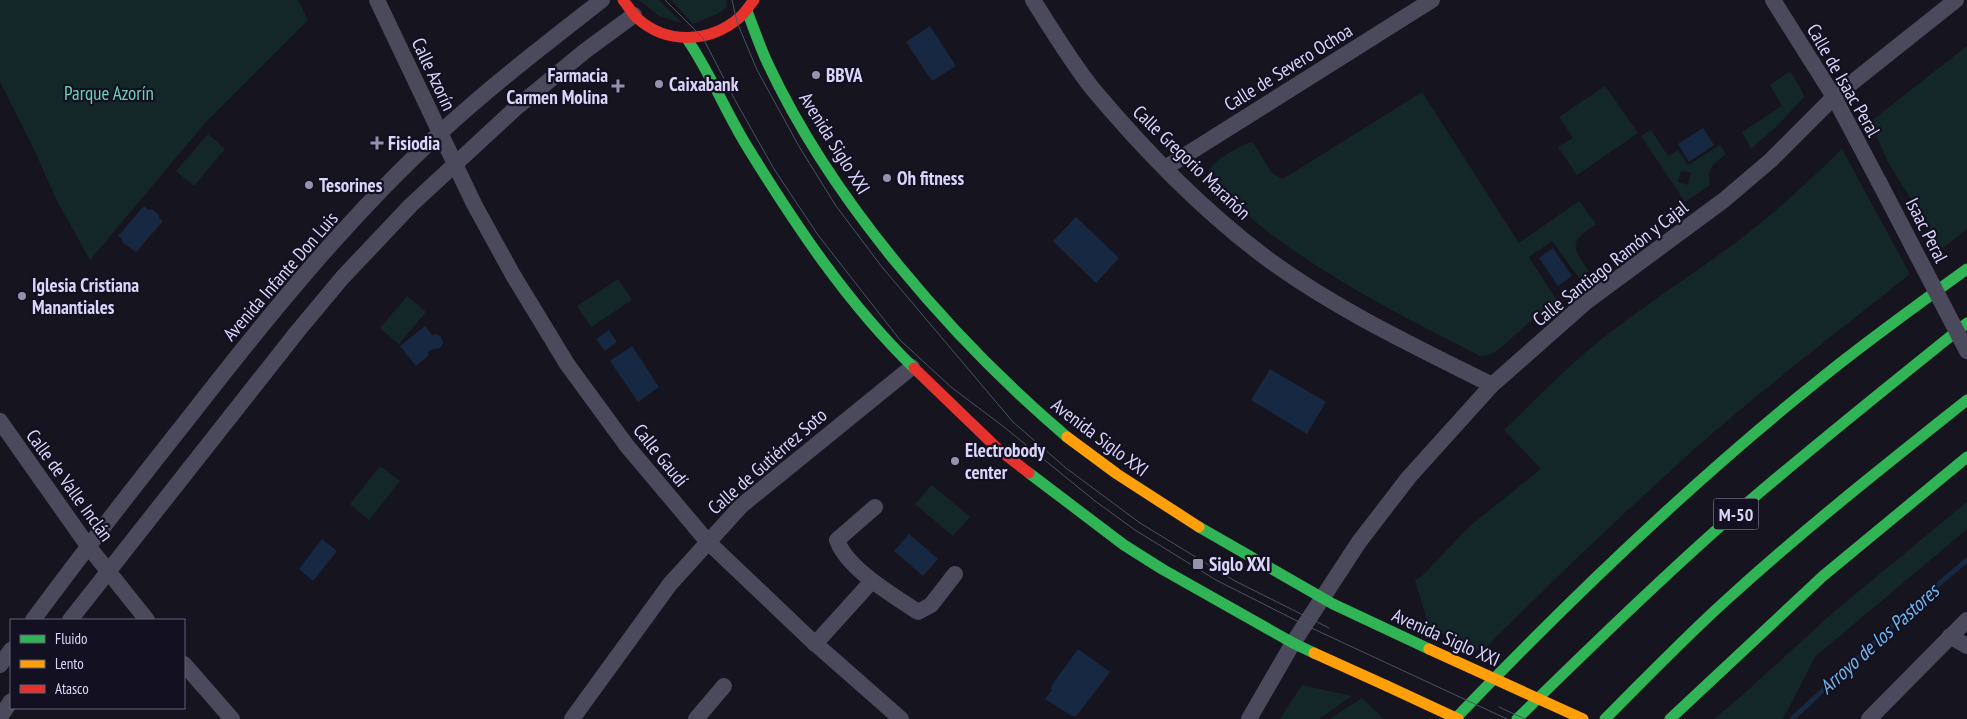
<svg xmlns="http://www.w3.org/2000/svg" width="1967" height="719" viewBox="0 0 1967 719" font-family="'PT Sans Narrow',sans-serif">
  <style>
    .green { fill: #142728; fill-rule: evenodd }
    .water { fill: #162842 }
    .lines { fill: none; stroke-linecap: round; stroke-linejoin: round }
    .stream { stroke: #162842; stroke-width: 5 }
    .street { stroke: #4b4a5c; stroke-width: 16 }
    .fast { stroke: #30b455; stroke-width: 11 }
    .slow { stroke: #ff9f0a; stroke-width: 11 }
    .jam { stroke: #e5322d; stroke-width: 11 }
    .tram { stroke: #455664; stroke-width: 1 }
    .street-bridge { stroke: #4b4a5c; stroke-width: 16 }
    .slow-bridge { stroke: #ff9f0a; stroke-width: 11 }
    .poi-dot { fill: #9592ad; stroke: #131121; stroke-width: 2 }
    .labels { text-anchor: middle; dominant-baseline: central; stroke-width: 4.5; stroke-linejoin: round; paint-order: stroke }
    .shield { fill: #131121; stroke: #9e9bb9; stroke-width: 1 }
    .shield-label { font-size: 18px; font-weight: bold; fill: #d9d6fa }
    .street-label { font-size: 19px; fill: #d9d6fa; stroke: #131121 }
    .poi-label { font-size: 19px; font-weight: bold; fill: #d9d6fa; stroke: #131121; text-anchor: start }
    .park-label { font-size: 19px; fill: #6bd1b4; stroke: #131121 }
    .water-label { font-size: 20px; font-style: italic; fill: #71b7ed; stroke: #131121 }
  </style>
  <rect width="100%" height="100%" fill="#16141e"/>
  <g class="green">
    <path d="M 0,0 L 298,0 L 308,20 L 206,122 L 90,260 L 57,201 L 32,145 L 0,82 Z"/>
    <path d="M 639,0 L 659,0 L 682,23 L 659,16 Z"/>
    <path d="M 671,0 L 726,0 L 727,7 L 717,14 L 693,24 Z"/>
    <path d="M 1967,46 L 1967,229 L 1942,249 L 1888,162 L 1870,122 Z"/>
    <path d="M 1790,71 L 1802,91 L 1804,97 L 1777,126 L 1751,149 L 1742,132 L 1782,106 L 1770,85 Z"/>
    <path d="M 1605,86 L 1638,133 L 1577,175 L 1558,147 L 1573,138 L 1559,117 Z"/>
    <path d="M 1422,92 L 1519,243 L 1579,201 L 1596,224 C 1569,243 1571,245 1589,271 L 1579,278 L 1552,241 L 1529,257 L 1556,299 L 1498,350 L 1488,355 L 1480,356 C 1397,313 1309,270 1238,207 C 1228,198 1215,189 1207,178 C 1206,164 1238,146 1251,142 L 1254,144 L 1272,173 L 1282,179 L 1286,177 Z"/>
    <path d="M 1651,130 L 1668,156 L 1678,150 L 1688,165 L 1720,145 L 1726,154 C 1714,164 1706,167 1710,185 L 1685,202 L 1641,136 ZM 1681,171 L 1691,173 L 1688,185 L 1678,182 Z"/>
    <path d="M 208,134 L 225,149 L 194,186 L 176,171 Z"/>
    <path d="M 1842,149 L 1910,274 C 1845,326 1778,377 1715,431 C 1634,502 1557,577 1481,652 L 1429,627 L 1415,580 L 1422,576 L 1470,526 L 1541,469 L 1504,430 C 1535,400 1565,369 1598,342 C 1648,302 1702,269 1752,230 C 1784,205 1813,177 1842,149 Z"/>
    <path d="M 618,279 L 632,300 L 591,327 L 577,306 Z"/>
    <path d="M 407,296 L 426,312 L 399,344 L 380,328 Z"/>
    <path d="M 380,466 L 400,481 L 369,520 L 350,504 Z"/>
    <path d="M 932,485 L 970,517 L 953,536 L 915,504 Z"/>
    <path d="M 1967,502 L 1967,529 L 1815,657 L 1783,719 L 1714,719 L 1737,700 L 1837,609 Z"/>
    <path d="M 1302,685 L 1352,696 L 1319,719 L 1280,719 Z"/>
    <path d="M 1362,698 L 1384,719 L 1329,719 Z"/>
  </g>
  <g class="water">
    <path d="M 930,26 L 956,66 L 932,81 L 906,42 Z"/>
    <path d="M 1703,128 L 1714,145 L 1689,162 L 1678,144 Z"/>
    <path d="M 144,206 L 148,210 L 152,209 L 159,215 L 159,218 L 163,221 L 136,252 L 122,242 L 122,239 L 118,236 Z"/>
    <path d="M 1076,217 L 1119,258 L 1096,283 L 1053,241 Z"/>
    <path d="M 1553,248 L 1572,276 L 1558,286 L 1539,258 Z"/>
    <path d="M 425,326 L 432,335 L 437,334 L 441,337 L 443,343 L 440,348 L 433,349 L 428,352 L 428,356 L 416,366 L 400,346 Z"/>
    <path d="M 609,330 L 617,342 L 605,351 L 596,339 Z"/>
    <path d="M 632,346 L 659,387 L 638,402 L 610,361 Z"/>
    <path d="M 1270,369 L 1326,402 L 1307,434 L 1251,400 Z"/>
    <path d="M 909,534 L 938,559 L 923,576 L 894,551 Z"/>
    <path d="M 322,539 L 337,551 L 313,581 L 299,569 Z"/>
    <path d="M 1078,649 L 1110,672 L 1081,710 L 1076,716 L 1072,716 L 1045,699 L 1052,690 L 1050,688 Z"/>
  </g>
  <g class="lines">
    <path class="stream" d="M 1792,719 L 1921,599 L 1967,560"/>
    <g class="street">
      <path d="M 377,0 L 474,204 L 513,275 L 567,364 L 627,446 L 707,541 L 810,639 L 901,719"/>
      <path d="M 1033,0 C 1052,30 1070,60 1092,88 C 1143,149 1201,209 1265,257 C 1335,309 1414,346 1492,385"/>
      <path d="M 1773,0 L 1834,97 L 1879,182"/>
      <path d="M 1165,168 L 1432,0"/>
      <path d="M 0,421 L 88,546 L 147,620"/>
      <path d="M 875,507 L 837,540 C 847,569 893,595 918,612 L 931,605 L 955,574"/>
      <path d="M 33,620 C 84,551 137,483 191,415 C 268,316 348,217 441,132 C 492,85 547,43 602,0"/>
      <path d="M 70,620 L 297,332 L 342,278 L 377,241 L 411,205 L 517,107 L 585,51 L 634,15"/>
      <path d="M 1950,636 L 1967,646"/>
      <path d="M 815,644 L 872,581"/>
      <path d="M 184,664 L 232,719"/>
      <path d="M 0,665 L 11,650"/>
      <path d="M 0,717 L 11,701"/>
      <path d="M 572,719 L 670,584 L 741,506 L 912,367"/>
      <path d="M 696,719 L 724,686"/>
      <path d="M 1249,719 L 1293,643 L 1359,542 L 1409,477 L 1492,385 L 1586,302 L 1724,200 L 1771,160 L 1834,97 L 1956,0"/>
      <path d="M 1869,719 L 1967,620"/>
    </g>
    <g class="fast">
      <path d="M 747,11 C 754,29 760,47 768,64 C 832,201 952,339 1067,437"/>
      <path d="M 687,39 C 711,74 726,113 748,148 C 796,226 848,304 914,368"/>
      <path d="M 1029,473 L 1124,545 L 1162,569 L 1293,643 L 1314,653"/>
      <path d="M 1199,527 L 1333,604 L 1429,649"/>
      <path d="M 1455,719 C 1570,599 1690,483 1819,380 C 1867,341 1917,305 1967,269"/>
      <path d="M 1517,719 C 1585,652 1653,586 1724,523 C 1803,454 1885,389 1967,323"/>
      <path d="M 1605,719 C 1647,677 1688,634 1733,594 C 1808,526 1888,463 1967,400"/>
      <path d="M 1670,719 L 1823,576 L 1967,457"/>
    </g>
    <g class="slow">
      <path d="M 1067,437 L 1117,474 L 1199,527"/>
      <path d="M 1314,653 L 1387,686"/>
    </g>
    <g class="jam">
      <path d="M 623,0 C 628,6 632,13 637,18 C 667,45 709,43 739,18 C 745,13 749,6 754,0"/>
      <path d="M 914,368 L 998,449 L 1029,473"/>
    </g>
    <g class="tram">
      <path d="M 665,0 L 703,38 L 735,100 L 774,169 L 818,235 L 900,340 L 951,387 L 1004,427 L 1095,501 L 1135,530 L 1216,580 L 1305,625 L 1507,719"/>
      <path d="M 732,0 L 737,22 L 757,70 L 800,148 L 836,206 L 882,267 L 1013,422 L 1066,468 L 1140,523 L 1235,581 L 1329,628"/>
      <path d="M 1499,707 L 1525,719"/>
    </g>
    <path class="street-bridge" d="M 1879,182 L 1967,351"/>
    <g class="slow-bridge">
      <path d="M 1429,649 L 1583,719"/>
      <path d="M 1387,686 L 1458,719"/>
    </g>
  </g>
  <g class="poi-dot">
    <circle cx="816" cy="75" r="5"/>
    <circle cx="659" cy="84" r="5"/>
    <path d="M615.5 78.5h5v5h5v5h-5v5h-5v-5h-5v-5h5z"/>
    <path d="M374.5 135.5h5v5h5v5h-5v5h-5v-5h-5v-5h5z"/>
    <circle cx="887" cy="178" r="5"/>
    <circle cx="309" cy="185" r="5"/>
    <circle cx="22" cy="296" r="5"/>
    <circle cx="955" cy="461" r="5"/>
    <rect x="1192" y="558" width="12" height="12" rx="2.5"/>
  </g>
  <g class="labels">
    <rect class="shield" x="1713.5" y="498.5" width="45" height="31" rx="4"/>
    <g class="shield-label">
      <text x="1736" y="514">M-50</text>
    </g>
    <g class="street-label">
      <text transform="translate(1288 67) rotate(-32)">Calle de Severo Ochoa</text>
      <text transform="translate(434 74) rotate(65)">Calle Azorín</text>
      <text transform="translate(1844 80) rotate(60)">Calle de Isaac Peral</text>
      <text transform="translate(835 143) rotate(58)">Avenida Siglo XXI</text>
      <text transform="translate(1192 162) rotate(44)">Calle Gregorio Marañón</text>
      <text transform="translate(1927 230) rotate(63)">Isaac Peral</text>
      <text transform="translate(1610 263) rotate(-38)">Calle Santiago Ramón y Cajal</text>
      <text transform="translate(280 276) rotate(-49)">Avenida Infante Don Luis</text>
      <text transform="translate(1100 437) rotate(37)">Avenida Siglo XXI</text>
      <text transform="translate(661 455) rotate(51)">Calle Gaudí</text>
      <text transform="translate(767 461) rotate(-41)">Calle de Gutiérrez Soto</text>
      <text transform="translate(70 485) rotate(54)">Calle de Valle Inclán</text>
      <text transform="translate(1446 637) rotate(24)">Avenida Siglo XXI</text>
    </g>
    <g class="poi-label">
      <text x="608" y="75" text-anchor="end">Farmacia<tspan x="608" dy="22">Carmen Molina</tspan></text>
      <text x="826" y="75">BBVA</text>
      <text x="669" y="84">Caixabank</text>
      <text x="388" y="143">Fisiodia</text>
      <text x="897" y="178">Oh fitness</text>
      <text x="319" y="185">Tesorines</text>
      <text x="32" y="285">Iglesia Cristiana<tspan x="32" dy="22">Manantiales</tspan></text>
      <text x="965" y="450">Electrobody<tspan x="965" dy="22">center</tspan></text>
      <text x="1209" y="564">Siglo XXI</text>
    </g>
    <g class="park-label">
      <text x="109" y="93">Parque Azorín</text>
    </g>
    <g class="water-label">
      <text transform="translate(1879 639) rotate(-42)">Arroyo de los Pastores</text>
    </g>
  </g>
  <rect x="10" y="619" width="175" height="90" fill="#131121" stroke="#626078"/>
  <rect x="20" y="635" width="25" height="8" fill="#30b455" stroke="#626078"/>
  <text x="55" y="644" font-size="15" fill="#d9d6fa">Fluido</text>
  <rect x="20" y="660" width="25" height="8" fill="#ff9f0a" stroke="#626078"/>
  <text x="55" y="669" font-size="15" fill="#d9d6fa">Lento</text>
  <rect x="20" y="685" width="25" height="8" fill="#e5322d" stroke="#626078"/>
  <text x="55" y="694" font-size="15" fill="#d9d6fa">Atasco</text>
</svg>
